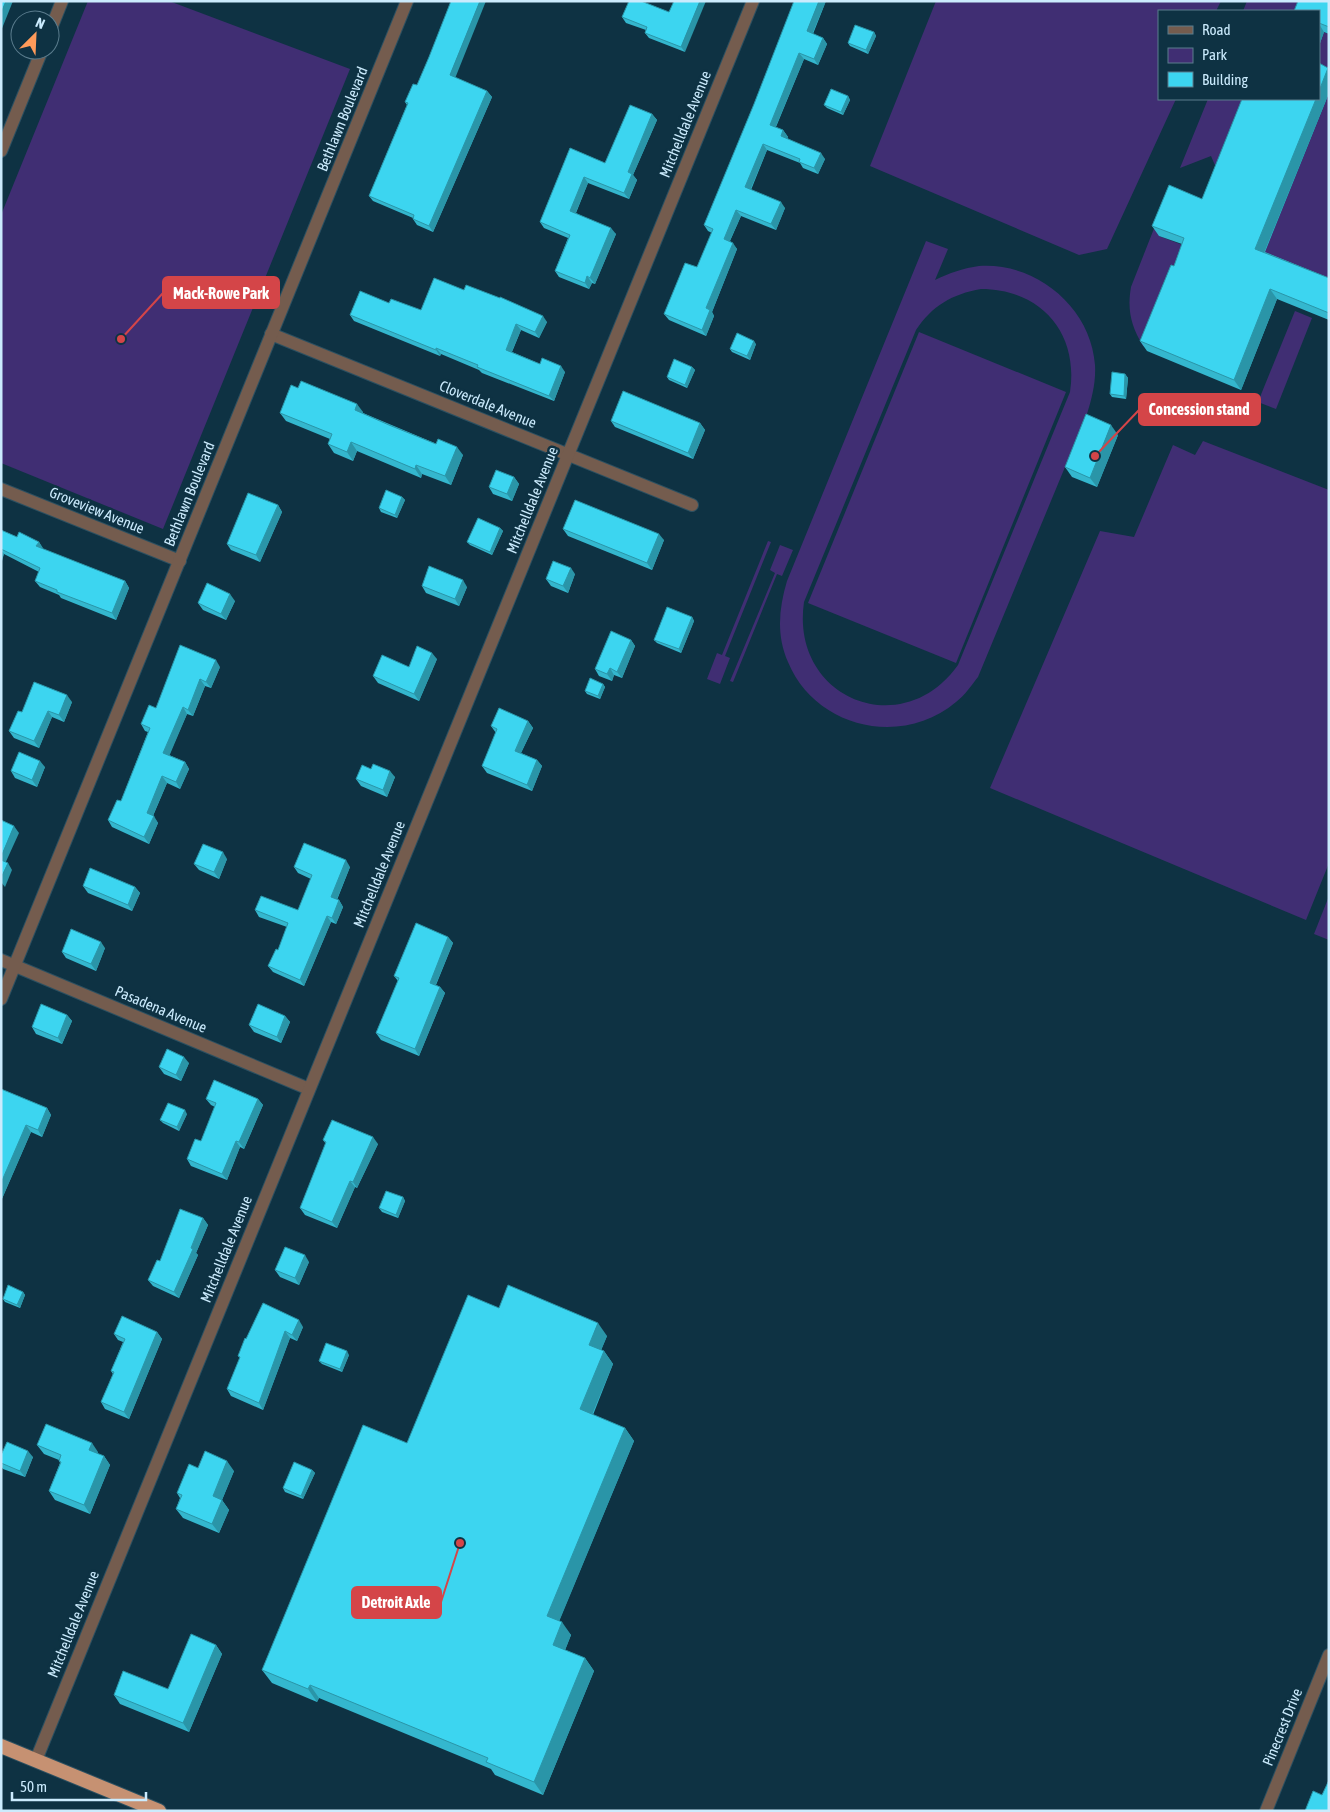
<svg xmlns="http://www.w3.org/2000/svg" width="1330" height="1812" viewBox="0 0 1330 1812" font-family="'Asap Condensed',sans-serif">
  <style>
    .green { fill: #402e73; fill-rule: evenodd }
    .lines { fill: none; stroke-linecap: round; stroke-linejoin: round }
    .minor-casing { stroke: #2c5061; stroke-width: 14 }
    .tertiary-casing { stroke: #2c5061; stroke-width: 14 }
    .trunk-casing { stroke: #2c5061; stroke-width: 16 }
    .minor { stroke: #745c4e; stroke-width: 12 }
    .tertiary { stroke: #745c4e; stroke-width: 12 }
    .trunk { stroke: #c69172; stroke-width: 14 }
    .wall { fill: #34b7ce }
    .shaded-wall { fill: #2a95a8 }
    .building { fill: #3cd5f0; stroke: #2a95a8 }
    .labels { text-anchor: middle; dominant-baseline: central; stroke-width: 5; stroke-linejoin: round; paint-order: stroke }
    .street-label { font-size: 15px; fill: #cbebfd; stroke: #0e3243 }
    .leader { fill: none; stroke: #d44548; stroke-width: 2 }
    .callout-dot { fill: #d44548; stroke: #0e3243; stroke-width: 2 }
    .callout { fill: #d44548; stroke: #d44548; stroke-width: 2 }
    .callout-label { font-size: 16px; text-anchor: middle; font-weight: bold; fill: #fff }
  </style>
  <rect width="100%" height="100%" fill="#0e3243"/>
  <g class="green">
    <path d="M 88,1 L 169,1 L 350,69 L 163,529 L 1,463 L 1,215 Z"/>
    <path d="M 936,1 L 1221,1 L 1216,11 L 1159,11 L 1159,99 L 1176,99 L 1107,249 L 1079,255 L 870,166 Z"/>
    <path d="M 1247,1 L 1309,1 L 1306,11 L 1243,11 Z"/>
    <path d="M 1324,32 L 1329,34 L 1329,73 L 1319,70 L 1319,46 Z"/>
    <path d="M 1329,93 L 1329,285 L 1256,256 L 1272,234 Z"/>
    <path d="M 1208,99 L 1253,99 L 1221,179 L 1211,156 L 1180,168 Z"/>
    <path d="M 1168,193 L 1159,236 L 1188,247 L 1148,348 L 1143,346 C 1131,326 1127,310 1131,287 Z"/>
    <path d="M 926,241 L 948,249 L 935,280 C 949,273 964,268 979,266 C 1036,262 1091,307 1095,365 C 1096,382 1092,398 1087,414 L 978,677 C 971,686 965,695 956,702 C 902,748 815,728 788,662 C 776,635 779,608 787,581 ZM 981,289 C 1041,289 1079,333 1070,392 L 958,665 C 902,744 790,698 804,602 L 916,330 C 932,306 952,294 981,289 Z"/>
    <path d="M 1295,311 L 1312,318 L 1276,409 L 1258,402 Z"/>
    <path d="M 919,332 L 1066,392 L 956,663 L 808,603 Z"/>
    <path d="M 1203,441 L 1329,490 L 1329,863 L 1306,920 L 990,788 L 1100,531 L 1134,537 L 1173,445 L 1195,455 Z"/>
    <path d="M 768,541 L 771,542 L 725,656 L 730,658 L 720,684 L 707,679 L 717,653 L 722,655 Z"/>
    <path d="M 780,545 L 793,550 L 782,576 L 777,574 L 733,682 L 730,681 L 775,573 L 770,570 Z"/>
    <path d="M 1329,896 L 1329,940 L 1314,934 Z"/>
  </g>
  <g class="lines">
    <defs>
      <g id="minor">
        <path d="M 50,31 L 62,1"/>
        <path d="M 1,151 L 42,50"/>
        <path d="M 271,334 L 692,505"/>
        <path d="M 1,489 L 180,561"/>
        <path d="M 1,960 L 309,1089"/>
        <path d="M 1,999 L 407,1"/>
        <path d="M 36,1760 L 753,1"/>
      </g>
      <path id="tertiary" d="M 1266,1811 L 1329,1655"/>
      <path id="trunk" d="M 1,1746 L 159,1811"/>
    </defs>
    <use href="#minor" class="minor-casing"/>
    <use href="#tertiary" class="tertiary-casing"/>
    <use href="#trunk" class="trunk-casing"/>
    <use href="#minor" class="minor"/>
    <use href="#tertiary" class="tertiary"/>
    <use href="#trunk" class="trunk"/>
  </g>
  <g class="wall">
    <path d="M 826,1 L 813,34 L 823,38 L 827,44 L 818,65 L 804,59 L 776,127 L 783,130 L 788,137 L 787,138 L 825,159 L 818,174 L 803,168 L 800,163 L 767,150 L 751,190 L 785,208 L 776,230 L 741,216 L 730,241 L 737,249 L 712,312 L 714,316 L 706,336 L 669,320 L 664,314 L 697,267 L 712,233 L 708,231 L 704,225 Z"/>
    <path d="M 1329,1 L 1329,34 L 1324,32 L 1319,46 L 1319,11 Z"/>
    <path d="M 669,12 L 685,52 L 649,38 L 645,33 L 646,30 L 626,23 L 622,17 Z"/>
    <path d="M 874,32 L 876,36 L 868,54 L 850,46 L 848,43 Z"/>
    <path d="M 1328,68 L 1329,93 L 1265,252 L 1329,278 L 1329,320 L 1277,299 L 1241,390 L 1147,351 L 1140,341 L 1174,266 L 1182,244 L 1159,236 L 1152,226 L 1202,199 Z"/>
    <path d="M 456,78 L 487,91 L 492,97 L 433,232 L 417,225 L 413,219 L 413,218 L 373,201 L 369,196 L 407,105 L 405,102 L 417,85 Z"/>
    <path d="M 848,96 L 850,100 L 843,115 L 827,108 L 824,105 Z"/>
    <path d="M 652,114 L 657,120 L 633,175 L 637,180 L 629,199 L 588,183 L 576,213 L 616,234 L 595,284 L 592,283 L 589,289 L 559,277 L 555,271 L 568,238 L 544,228 L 540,222 L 570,148 L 605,163 Z"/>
    <path d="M 464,290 L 547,322 L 539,338 L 521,330 L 512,352 L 540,364 L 565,372 L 554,401 L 482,373 L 479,370 L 441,354 L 440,356 L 354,321 L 350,315 L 389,303 L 421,310 Z"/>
    <path d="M 756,344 L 750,360 L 732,352 L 730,349 Z"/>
    <path d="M 692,367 L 695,370 L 687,388 L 669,380 L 667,377 Z"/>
    <path d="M 1125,374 L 1128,378 L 1126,399 L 1112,397 L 1110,394 Z"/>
    <path d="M 298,388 L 363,412 L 363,413 L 463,455 L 451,485 L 422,474 L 421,478 L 357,451 L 353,461 L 334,453 L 328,444 L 330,439 L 286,421 L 280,413 Z"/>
    <path d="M 611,421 L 700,423 L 705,430 L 693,459 L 615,427 Z"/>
    <path d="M 1118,435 L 1097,487 L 1072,477 L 1065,467 Z"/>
    <path d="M 514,477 L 519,484 L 512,501 L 493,494 L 489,487 Z"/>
    <path d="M 402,497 L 405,500 L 397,518 L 381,512 L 379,508 Z"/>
    <path d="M 278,505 L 282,512 L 260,562 L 231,550 L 227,544 Z"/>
    <path d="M 500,528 L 503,531 L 492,555 L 470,545 L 467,542 Z"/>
    <path d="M 563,529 L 664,540 L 652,570 L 568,536 Z"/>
    <path d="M 1,530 L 17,537 L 39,542 L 43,549 L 125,581 L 129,588 L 116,620 L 61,598 L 59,595 L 40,587 L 35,581 L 39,572 L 4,554 L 1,561 Z"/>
    <path d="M 575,574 L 568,593 L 551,586 L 546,579 Z"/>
    <path d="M 422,586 L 467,587 L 459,606 L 426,593 Z"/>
    <path d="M 235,601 L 226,620 L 203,610 L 198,603 Z"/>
    <path d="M 692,617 L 694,621 L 681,653 L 657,643 L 654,640 Z"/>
    <path d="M 631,640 L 635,646 L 622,678 L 614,675 L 612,681 L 599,676 L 595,669 Z"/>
    <path d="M 437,659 L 419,701 L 378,683 L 373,676 Z"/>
    <path d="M 220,667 L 211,688 L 205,686 L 193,716 L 187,714 L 169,755 L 185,762 L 189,769 L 180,789 L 167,783 L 153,816 L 158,823 L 149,844 L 112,827 L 108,820 L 121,801 L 148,732 L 145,731 L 141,724 L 156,708 Z"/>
    <path d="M 603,684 L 605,687 L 600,699 L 587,694 L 585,691 Z"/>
    <path d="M 72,702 L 64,722 L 52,717 L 39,748 L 14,738 L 9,731 L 22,712 Z"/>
    <path d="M 528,721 L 533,728 L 521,753 L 537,760 L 542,766 L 532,791 L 487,773 L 482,766 L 496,733 L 491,726 Z"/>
    <path d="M 45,767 L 37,787 L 15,778 L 11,771 Z"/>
    <path d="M 371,769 L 395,777 L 387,797 L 361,786 L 356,779 Z"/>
    <path d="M 227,859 L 219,879 L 199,870 L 194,864 Z"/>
    <path d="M 294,867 L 350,867 L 337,900 L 339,900 L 343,907 L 336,924 L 331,922 L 304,986 L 273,972 L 268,966 L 278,950 L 287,927 L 259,917 L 255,910 L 298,910 L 311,879 L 298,873 Z"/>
    <path d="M 83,886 L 135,887 L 140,893 L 132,911 L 88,893 Z"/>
    <path d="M 448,937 L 453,943 L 436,985 L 440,987 L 445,993 L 419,1056 L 381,1040 L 376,1033 L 398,981 L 394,976 Z"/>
    <path d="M 105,948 L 96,971 L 66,958 L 62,952 Z"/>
    <path d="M 67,1015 L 72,1021 L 62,1044 L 36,1034 L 32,1027 Z"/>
    <path d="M 285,1016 L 290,1022 L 281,1043 L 254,1032 L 249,1025 Z"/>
    <path d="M 189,1063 L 181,1081 L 164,1074 L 159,1067 Z"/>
    <path d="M 1,1089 L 47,1108 L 51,1115 L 42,1137 L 31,1132 L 1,1201 Z"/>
    <path d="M 206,1099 L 258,1099 L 263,1105 L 244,1149 L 240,1147 L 227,1180 L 191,1166 L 187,1159 L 201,1141 L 215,1107 L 211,1105 Z"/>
    <path d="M 187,1114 L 179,1131 L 163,1123 L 160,1120 Z"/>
    <path d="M 323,1140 L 378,1144 L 357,1188 L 355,1187 L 337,1228 L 305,1215 L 300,1208 L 326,1144 Z"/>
    <path d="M 403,1197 L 405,1201 L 398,1218 L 382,1212 L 379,1208 Z"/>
    <path d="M 203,1218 L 208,1225 L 196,1253 L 198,1255 L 179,1298 L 153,1286 L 148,1280 L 160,1261 Z"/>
    <path d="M 309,1262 L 299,1285 L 280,1277 L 275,1270 Z"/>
    <path d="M 23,1292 L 25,1295 L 20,1308 L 5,1302 L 3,1299 Z"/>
    <path d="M 499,1308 L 607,1336 L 601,1350 L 604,1351 L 613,1364 L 593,1415 L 625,1428 L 634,1441 L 559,1621 L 571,1635 L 565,1650 L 585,1658 L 594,1671 L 543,1795 L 495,1775 L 491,1769 L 319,1698 L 317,1702 L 272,1683 L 262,1670 L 407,1443 Z"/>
    <path d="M 303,1327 L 297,1341 L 290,1338 L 263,1410 L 231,1396 L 227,1389 L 240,1358 L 238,1356 L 246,1339 Z"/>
    <path d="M 157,1332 L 162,1339 L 129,1419 L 105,1409 L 101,1402 L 113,1374 L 111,1371 L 123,1342 L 118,1340 L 114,1334 Z"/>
    <path d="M 349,1355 L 342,1372 L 322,1364 L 319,1361 Z"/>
    <path d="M 37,1445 L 98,1452 L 97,1454 L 104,1456 L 110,1465 L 90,1514 L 55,1500 L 49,1491 L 60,1463 L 59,1460 L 44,1454 Z"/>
    <path d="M 1,1455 L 33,1457 L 25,1477 L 3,1469 L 1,1466 Z"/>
    <path d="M 198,1468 L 234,1471 L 222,1500 L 229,1510 L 219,1533 L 183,1518 L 176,1509 L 180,1498 L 177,1493 Z"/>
    <path d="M 312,1470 L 315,1473 L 303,1499 L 285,1492 L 283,1488 Z"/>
    <path d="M 216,1645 L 222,1654 L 189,1732 L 120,1704 L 114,1695 L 168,1689 Z"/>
  </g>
  <g class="shaded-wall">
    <path d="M 6,1 L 13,1 L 1,31 L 1,13 Z"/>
    <path d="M 480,1 L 486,1 L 454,81 L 450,75 Z"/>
    <path d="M 700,1 L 706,1 L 685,52 L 681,47 Z"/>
    <path d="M 819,1 L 826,1 L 811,37 L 807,31 Z"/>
    <path d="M 1319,24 L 1324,32 L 1319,46 Z"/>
    <path d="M 874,32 L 876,36 L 868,54 L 866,50 Z"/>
    <path d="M 823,38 L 827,44 L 818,65 L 814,59 Z"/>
    <path d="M 799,53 L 804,59 L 774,131 L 770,125 Z"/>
    <path d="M 1328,68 L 1329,93 L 1262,258 L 1255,249 L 1316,99 L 1319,99 L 1319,91 Z"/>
    <path d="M 487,91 L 492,97 L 433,232 L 429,226 Z"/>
    <path d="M 848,96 L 850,100 L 843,115 L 841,112 Z"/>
    <path d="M 652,114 L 657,120 L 633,175 L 637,180 L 629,199 L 624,193 L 628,172 Z"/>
    <path d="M 783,130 L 788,137 L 785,142 L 781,136 Z"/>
    <path d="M 763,144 L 767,150 L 749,193 L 745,187 Z"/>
    <path d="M 821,153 L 825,159 L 818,174 L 814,168 Z"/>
    <path d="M 584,177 L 588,183 L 574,217 L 570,211 Z"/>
    <path d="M 781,202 L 785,208 L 776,230 L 771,224 Z"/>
    <path d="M 736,210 L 741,216 L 728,245 L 724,239 Z"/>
    <path d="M 611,228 L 616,234 L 595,284 L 590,278 Z"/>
    <path d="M 733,243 L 737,249 L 712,312 L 714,316 L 706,336 L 702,330 L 706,308 Z"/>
    <path d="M 587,276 L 592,283 L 589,289 L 585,283 Z"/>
    <path d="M 1270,289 L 1277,299 L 1241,390 L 1234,380 Z"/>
    <path d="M 543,316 L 547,322 L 539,338 L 535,332 Z"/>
    <path d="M 516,324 L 521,330 L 510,356 L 506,350 Z"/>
    <path d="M 754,341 L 756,344 L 750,360 L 747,356 Z"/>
    <path d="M 436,348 L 441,354 L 440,356 L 436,350 Z"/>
    <path d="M 561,366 L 565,372 L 554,401 L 549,396 Z"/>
    <path d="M 692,367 L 695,370 L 687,388 L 685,385 Z"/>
    <path d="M 1125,374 L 1128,378 L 1126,399 L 1124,396 Z"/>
    <path d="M 357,404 L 363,412 L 361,418 L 355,410 Z"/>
    <path d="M 700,423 L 705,430 L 693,459 L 688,453 Z"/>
    <path d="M 1111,425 L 1118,435 L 1097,487 L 1090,478 Z"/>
    <path d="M 351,442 L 357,451 L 353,461 L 347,452 Z"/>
    <path d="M 457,447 L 463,455 L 451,485 L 445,476 Z"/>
    <path d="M 416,465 L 422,474 L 421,478 L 415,469 Z"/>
    <path d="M 514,477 L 519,484 L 512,501 L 507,494 Z"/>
    <path d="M 402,497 L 405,500 L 397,518 L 395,515 Z"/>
    <path d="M 278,505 L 282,512 L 260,562 L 256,555 Z"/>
    <path d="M 500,528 L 503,531 L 492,555 L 490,552 Z"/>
    <path d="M 659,534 L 664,540 L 652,570 L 647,563 Z"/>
    <path d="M 39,542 L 43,548 L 41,553 L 36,546 Z"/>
    <path d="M 1,550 L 4,554 L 2,561 L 1,560 Z"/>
    <path d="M 571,568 L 575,574 L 568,593 L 563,586 Z"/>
    <path d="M 463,580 L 467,587 L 459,606 L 455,599 Z"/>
    <path d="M 125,581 L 129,588 L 116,620 L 112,613 Z"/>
    <path d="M 230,594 L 235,601 L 226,620 L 221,614 Z"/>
    <path d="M 692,617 L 694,621 L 681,653 L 679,649 Z"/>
    <path d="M 631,640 L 635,646 L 622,678 L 617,672 Z"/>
    <path d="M 432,653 L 437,659 L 419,701 L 414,694 Z"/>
    <path d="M 216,660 L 220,667 L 211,688 L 206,682 Z"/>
    <path d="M 610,668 L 614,675 L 612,681 L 607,674 Z"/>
    <path d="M 200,679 L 205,686 L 193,716 L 188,710 Z"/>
    <path d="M 603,684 L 605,687 L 600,699 L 598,696 Z"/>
    <path d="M 67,695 L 72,702 L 64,722 L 59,715 Z"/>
    <path d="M 183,707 L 187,714 L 168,759 L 163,753 Z"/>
    <path d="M 48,711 L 52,717 L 39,748 L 34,741 Z"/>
    <path d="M 528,721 L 533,728 L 519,757 L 515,751 Z"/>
    <path d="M 537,760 L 542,766 L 532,791 L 527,785 Z"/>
    <path d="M 40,761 L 45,767 L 37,787 L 32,780 Z"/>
    <path d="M 185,762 L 189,769 L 180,789 L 176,782 Z"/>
    <path d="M 390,771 L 395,777 L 387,797 L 383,790 Z"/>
    <path d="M 162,776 L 167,783 L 151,820 L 147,813 Z"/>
    <path d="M 154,816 L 158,823 L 149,844 L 144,837 Z"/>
    <path d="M 14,826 L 19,833 L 4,866 L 1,862 L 1,857 Z"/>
    <path d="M 223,852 L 227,859 L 219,879 L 214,872 Z"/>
    <path d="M 346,860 L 350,867 L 335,904 L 331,897 Z"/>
    <path d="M 8,863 L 12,870 L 5,887 L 1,882 L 1,878 Z"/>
    <path d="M 135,887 L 140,893 L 132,911 L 128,905 Z"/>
    <path d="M 339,900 L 343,907 L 336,924 L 332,918 Z"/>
    <path d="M 327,916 L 331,922 L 304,986 L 300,980 Z"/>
    <path d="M 448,937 L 453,943 L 434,989 L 430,983 Z"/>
    <path d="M 101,942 L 105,948 L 96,971 L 91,964 Z"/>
    <path d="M 440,987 L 445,993 L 419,1056 L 415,1049 Z"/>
    <path d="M 67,1015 L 72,1021 L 62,1044 L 58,1038 Z"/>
    <path d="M 285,1016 L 290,1022 L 281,1043 L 277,1037 Z"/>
    <path d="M 184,1057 L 189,1063 L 181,1081 L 176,1075 Z"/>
    <path d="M 258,1099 L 263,1105 L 244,1149 L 239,1142 Z"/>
    <path d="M 47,1108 L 51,1115 L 42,1137 L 38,1130 Z"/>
    <path d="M 185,1110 L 187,1114 L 179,1131 L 177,1127 Z"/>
    <path d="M 26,1125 L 31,1132 L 1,1201 L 1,1183 Z"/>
    <path d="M 373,1137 L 378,1144 L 357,1188 L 353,1182 Z"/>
    <path d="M 236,1141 L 240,1147 L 227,1180 L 222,1174 Z"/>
    <path d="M 350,1181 L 355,1187 L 337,1228 L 332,1222 Z"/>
    <path d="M 403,1197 L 405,1201 L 398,1218 L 396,1215 Z"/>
    <path d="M 203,1218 L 208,1225 L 196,1253 L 198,1255 L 179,1298 L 174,1292 Z"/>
    <path d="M 305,1255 L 309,1262 L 299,1285 L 295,1278 Z"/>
    <path d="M 23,1292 L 25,1295 L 20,1308 L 17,1305 Z"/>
    <path d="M 299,1320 L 303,1327 L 297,1341 L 292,1335 Z"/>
    <path d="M 598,1323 L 607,1336 L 598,1358 L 589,1345 Z"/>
    <path d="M 285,1331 L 290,1338 L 263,1410 L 259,1403 Z"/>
    <path d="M 157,1332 L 162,1339 L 129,1419 L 124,1412 Z"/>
    <path d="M 347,1351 L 349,1355 L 342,1372 L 340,1369 Z"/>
    <path d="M 604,1351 L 613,1364 L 589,1422 L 580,1409 Z"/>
    <path d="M 625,1428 L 634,1441 L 556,1629 L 547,1616 Z"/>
    <path d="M 92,1443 L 98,1452 L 95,1459 L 89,1450 Z"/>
    <path d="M 28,1451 L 33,1457 L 25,1477 L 20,1471 Z"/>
    <path d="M 104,1456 L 110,1465 L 90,1514 L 84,1505 Z"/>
    <path d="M 227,1461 L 234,1471 L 222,1500 L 229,1510 L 219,1533 L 212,1524 L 213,1496 Z"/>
    <path d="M 312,1470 L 315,1473 L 303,1499 L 301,1496 Z"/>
    <path d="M 562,1622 L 571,1635 L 562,1658 L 553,1645 Z"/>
    <path d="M 216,1645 L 222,1654 L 189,1732 L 183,1723 Z"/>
    <path d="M 585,1658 L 594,1671 L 543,1795 L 534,1782 Z"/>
    <path d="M 310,1685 L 319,1698 L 317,1702 L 308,1689 Z"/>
  </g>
  <g class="building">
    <path d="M 1,1 L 6,1 L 1,13 Z"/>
    <path d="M 451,1 L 480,1 L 450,75 L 487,91 L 429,226 L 413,219 L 414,215 L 369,196 L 408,103 L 405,102 L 413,84 L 417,85 L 429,57 Z"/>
    <path d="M 629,1 L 641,1 L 669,12 L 674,1 L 700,1 L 681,47 L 645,33 L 647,27 L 622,17 Z"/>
    <path d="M 794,1 L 819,1 L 807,31 L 823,38 L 814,59 L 799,53 L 770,125 L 783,130 L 781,136 L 821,153 L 814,168 L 799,162 L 800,159 L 763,144 L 745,187 L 781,202 L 771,224 L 736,210 L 724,239 L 733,243 L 706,308 L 710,310 L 702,330 L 664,314 L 685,263 L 697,267 L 713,229 L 704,225 L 754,104 Z"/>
    <path d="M 1298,1 L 1329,1 L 1329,27 L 1319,23 L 1319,11 L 1294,11 Z"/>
    <path d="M 855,25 L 874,32 L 866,50 L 848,43 Z"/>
    <path d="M 1319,63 L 1328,68 L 1319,91 Z"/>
    <path d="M 831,89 L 848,96 L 841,112 L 824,105 Z"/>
    <path d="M 1242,99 L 1316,99 L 1255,249 L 1329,278 L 1329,313 L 1270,289 L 1234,380 L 1140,341 L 1171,265 L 1174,266 L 1184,238 L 1152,226 L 1169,185 L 1202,199 Z"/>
    <path d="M 630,105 L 652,114 L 628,172 L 632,174 L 624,193 L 584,177 L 570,211 L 611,228 L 590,278 L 587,276 L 585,283 L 555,271 L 570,235 L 540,222 L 570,148 L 605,163 Z"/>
    <path d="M 434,278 L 464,290 L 466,285 L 500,298 L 500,297 L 543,316 L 535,332 L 516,324 L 506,350 L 540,364 L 542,358 L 561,366 L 549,396 L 477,367 L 478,365 L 436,348 L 436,350 L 350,315 L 360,291 L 389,303 L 391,299 L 421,310 Z"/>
    <path d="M 737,333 L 754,341 L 747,356 L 730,349 Z"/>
    <path d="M 674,359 L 692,367 L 685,385 L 667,377 Z"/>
    <path d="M 1112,372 L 1125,374 L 1124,396 L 1110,394 Z"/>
    <path d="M 301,381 L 357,404 L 355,410 L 389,425 L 436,444 L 438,439 L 457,447 L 445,476 L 416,465 L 415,469 L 351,442 L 347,452 L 328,444 L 332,434 L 280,413 L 291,385 L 298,388 Z"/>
    <path d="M 623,391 L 700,423 L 688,453 L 611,421 Z"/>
    <path d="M 1086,414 L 1111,425 L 1090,478 L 1065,467 Z"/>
    <path d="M 496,470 L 514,477 L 507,494 L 489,487 Z"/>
    <path d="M 386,490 L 402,497 L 395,515 L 379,508 Z"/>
    <path d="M 248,493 L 278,505 L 256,555 L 227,544 Z"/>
    <path d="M 575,500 L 659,534 L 647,563 L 563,529 Z"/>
    <path d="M 478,518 L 500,528 L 490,552 L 467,542 Z"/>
    <path d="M 1,530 L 17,537 L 19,532 L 39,542 L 36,546 L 125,581 L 112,613 L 57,592 L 57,590 L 35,581 L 40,568 L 1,549 Z"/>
    <path d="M 553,561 L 571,568 L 563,586 L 546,579 Z"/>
    <path d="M 429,566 L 463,580 L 455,599 L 422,586 Z"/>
    <path d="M 207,583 L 230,594 L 221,614 L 198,603 Z"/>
    <path d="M 667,607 L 692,617 L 679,649 L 654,640 Z"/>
    <path d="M 611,631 L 631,640 L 617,672 L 610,668 L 607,674 L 595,669 Z"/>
    <path d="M 180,645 L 216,660 L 206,682 L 200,679 L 188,710 L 183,707 L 163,753 L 185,762 L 176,782 L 162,776 L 147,813 L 154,816 L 144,837 L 108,820 L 117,800 L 121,801 L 150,728 L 141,724 L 149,705 L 156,708 Z"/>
    <path d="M 417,646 L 432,653 L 414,694 L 373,676 L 382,655 L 409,667 Z"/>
    <path d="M 590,678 L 603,684 L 598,696 L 585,691 Z"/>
    <path d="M 34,682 L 67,695 L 59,715 L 48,711 L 34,741 L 9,731 L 18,711 L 22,712 Z"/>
    <path d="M 499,708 L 528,721 L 515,751 L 537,760 L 527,785 L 482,766 L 497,729 L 491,726 Z"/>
    <path d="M 19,752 L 40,761 L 32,780 L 11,771 Z"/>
    <path d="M 373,764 L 390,771 L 383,790 L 356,779 L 362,765 L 371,769 Z"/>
    <path d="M 1,820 L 14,826 L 1,857 Z"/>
    <path d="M 304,843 L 346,860 L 331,897 L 339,900 L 332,918 L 327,916 L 300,980 L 268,966 L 276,949 L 278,950 L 288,923 L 255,910 L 261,896 L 298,910 L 312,875 L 294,867 Z"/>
    <path d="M 203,844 L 223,852 L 214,872 L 194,864 Z"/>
    <path d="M 1,860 L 8,863 L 1,878 Z"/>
    <path d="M 90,868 L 135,887 L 128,905 L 83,886 Z"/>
    <path d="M 416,923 L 448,937 L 430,983 L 440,987 L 415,1049 L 376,1033 L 399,978 L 394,976 Z"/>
    <path d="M 71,929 L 101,942 L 91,964 L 62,952 Z"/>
    <path d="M 41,1004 L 67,1015 L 58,1038 L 32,1027 Z"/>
    <path d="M 258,1004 L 285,1016 L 277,1037 L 249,1025 Z"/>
    <path d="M 167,1049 L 184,1057 L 176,1075 L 159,1067 Z"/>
    <path d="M 214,1080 L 258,1099 L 239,1142 L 236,1141 L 222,1174 L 187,1159 L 195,1139 L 201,1141 L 216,1103 L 206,1099 Z"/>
    <path d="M 1,1089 L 47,1108 L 38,1130 L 26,1125 L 1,1183 Z"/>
    <path d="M 168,1103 L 185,1110 L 177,1127 L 160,1120 Z"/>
    <path d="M 332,1120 L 373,1137 L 353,1182 L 350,1181 L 332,1222 L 300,1208 L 326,1142 L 323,1140 Z"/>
    <path d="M 386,1191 L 403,1197 L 396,1215 L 379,1208 Z"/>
    <path d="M 180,1209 L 203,1218 L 191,1248 L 193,1249 L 174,1292 L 148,1280 L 157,1260 L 160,1261 Z"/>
    <path d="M 285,1247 L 305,1255 L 295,1278 L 275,1270 Z"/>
    <path d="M 8,1285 L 23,1292 L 17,1305 L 3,1299 Z"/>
    <path d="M 508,1285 L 598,1323 L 589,1345 L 604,1351 L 580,1409 L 625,1428 L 547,1616 L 562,1622 L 553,1645 L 585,1658 L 534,1782 L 486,1762 L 488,1758 L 310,1685 L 308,1689 L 262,1670 L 363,1425 L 407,1443 L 468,1295 L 499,1308 Z"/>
    <path d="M 263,1303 L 299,1320 L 292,1335 L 285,1331 L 259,1403 L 227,1389 L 240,1357 L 238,1356 L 245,1338 L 246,1339 Z"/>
    <path d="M 122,1316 L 157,1332 L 124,1412 L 101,1402 L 114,1372 L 111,1371 L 125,1339 L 114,1334 Z"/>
    <path d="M 326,1343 L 347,1351 L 340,1369 L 319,1361 Z"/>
    <path d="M 46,1424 L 92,1443 L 89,1450 L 104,1456 L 84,1505 L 49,1491 L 61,1462 L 59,1461 L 61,1455 L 37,1445 Z"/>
    <path d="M 7,1442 L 28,1451 L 20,1471 L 1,1463 L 1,1455 Z"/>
    <path d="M 205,1451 L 227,1461 L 213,1496 L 222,1500 L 212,1524 L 176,1509 L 182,1495 L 177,1493 L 189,1464 L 198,1468 Z"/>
    <path d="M 294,1462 L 312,1470 L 301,1496 L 283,1488 Z"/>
    <path d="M 191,1634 L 216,1645 L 183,1723 L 114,1695 L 123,1671 L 168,1689 Z"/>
    <path d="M 1329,1780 L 1329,1811 L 1305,1811 L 1313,1791 L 1322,1795 Z"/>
  </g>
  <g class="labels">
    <g class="street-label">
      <text transform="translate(342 119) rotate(-68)">Bethlawn Boulevard</text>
      <text transform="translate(685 124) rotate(-68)">Mitchelldale Avenue</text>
      <text transform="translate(488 404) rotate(22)">Cloverdale Avenue</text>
      <text transform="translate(189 494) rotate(-68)">Bethlawn Boulevard</text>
      <text transform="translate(532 500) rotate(-68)">Mitchelldale Avenue</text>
      <text transform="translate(97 510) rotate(22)">Groveview Avenue</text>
      <text transform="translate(379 874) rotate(-68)">Mitchelldale Avenue</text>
      <text transform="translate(161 1009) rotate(23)">Pasadena Avenue</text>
      <text transform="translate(226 1249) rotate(-68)">Mitchelldale Avenue</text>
      <text transform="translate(73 1624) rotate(-68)">Mitchelldale Avenue</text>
      <text transform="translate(1282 1727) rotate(-68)">Pinecrest Drive</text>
    </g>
  </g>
  <path class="leader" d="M121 339L163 293M1095 456L1139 410M460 1543L441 1602"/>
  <g class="callout-dot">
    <circle cx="121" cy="339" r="5"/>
    <circle cx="1095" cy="456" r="5"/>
    <circle cx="460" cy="1543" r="5"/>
  </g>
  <g class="callout">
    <rect x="163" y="277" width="116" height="31" rx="5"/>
    <rect x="1139" y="394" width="121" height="31" rx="5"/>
    <rect x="352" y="1587" width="89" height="31" rx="5"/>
  </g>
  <g class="callout-label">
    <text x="221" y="299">Mack-Rowe Park</text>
    <text x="1199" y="415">Concession stand</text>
    <text x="396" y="1608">Detroit Axle</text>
  </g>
  <rect width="1330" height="1812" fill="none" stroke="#cbebfd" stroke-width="5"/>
  <rect x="1158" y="10" width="162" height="90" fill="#0e3243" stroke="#5a7c8d"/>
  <rect x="1168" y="26" width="25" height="8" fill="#745c4e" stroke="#5a7c8d"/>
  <text x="1202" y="35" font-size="15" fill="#cbebfd">Road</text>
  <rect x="1168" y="48" width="25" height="15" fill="#402e73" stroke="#5a7c8d"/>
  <text x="1202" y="60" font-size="15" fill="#cbebfd">Park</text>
  <rect x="1168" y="72" width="25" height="15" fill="#3cd5f0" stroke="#5a7c8d"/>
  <text x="1202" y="85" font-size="15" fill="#cbebfd">Building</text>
  <g transform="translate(35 35) rotate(24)"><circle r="24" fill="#0e3243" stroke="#5a7c8d"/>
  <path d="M0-4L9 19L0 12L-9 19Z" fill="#ff9b5a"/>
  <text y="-8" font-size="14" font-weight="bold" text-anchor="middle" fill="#cbebfd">N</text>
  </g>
  <path d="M12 1792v8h134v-8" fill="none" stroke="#cbebfd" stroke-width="2.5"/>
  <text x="20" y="1792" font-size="15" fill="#cbebfd" stroke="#0e3243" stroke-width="4" paint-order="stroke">50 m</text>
</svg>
